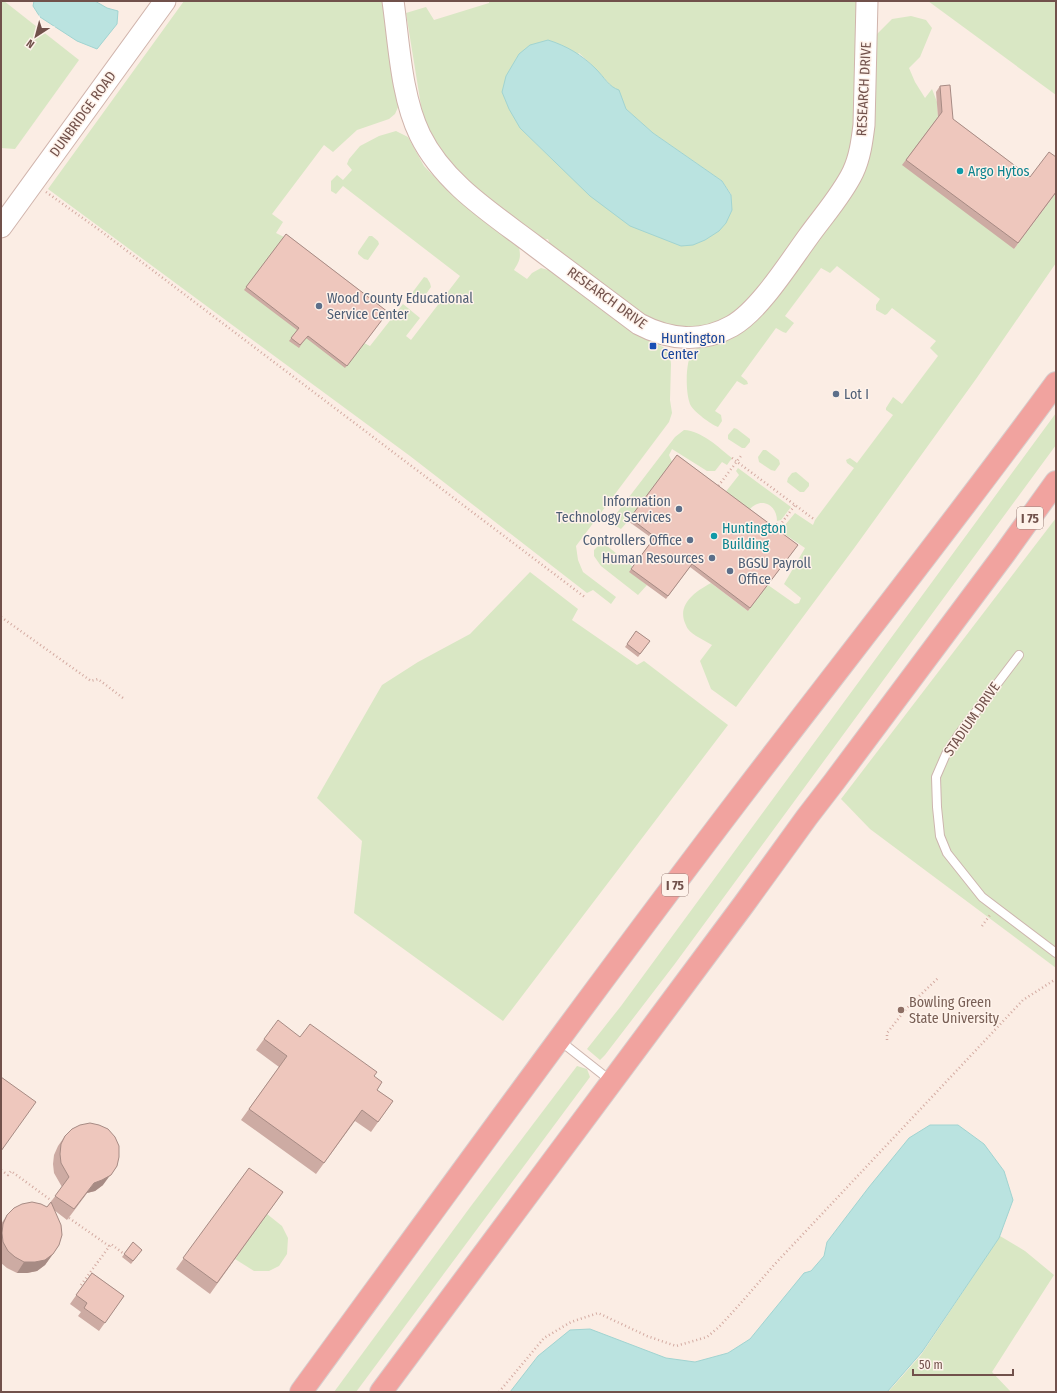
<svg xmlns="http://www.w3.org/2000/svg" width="1057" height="1393" viewBox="0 0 1057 1393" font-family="'Fira Sans Condensed',sans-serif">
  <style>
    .green { fill: #d9e7c4; fill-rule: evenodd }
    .water { fill: #bae3e0; stroke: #a1d4d1 }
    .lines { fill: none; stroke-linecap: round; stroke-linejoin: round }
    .lane-casing { stroke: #cdb5ae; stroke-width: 10 }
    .secondary-casing { stroke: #d0b4ac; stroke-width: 23 }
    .highway-casing { stroke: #d7cecd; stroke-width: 24 }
    .path { stroke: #d3aaa1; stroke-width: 2.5; stroke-dasharray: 1 3; stroke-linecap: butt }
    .lane { stroke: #fff; stroke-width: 8 }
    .secondary { stroke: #fff; stroke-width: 21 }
    .highway { stroke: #f1a39f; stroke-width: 22 }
    .wall { fill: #cdaba3 }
    .shaded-wall { fill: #a78b84 }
    .building { fill: #eec7bd; stroke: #a78b84 }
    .culture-dot { fill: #0f9aa8; stroke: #fef2ea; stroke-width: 1.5 }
    .service-dot { fill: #5c6f8a; stroke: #fef2ea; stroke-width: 1.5 }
    .transit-dot { fill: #1a4fb4; stroke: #fef2ea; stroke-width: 1.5 }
    .education-dot { fill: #8d6e63; stroke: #fef2ea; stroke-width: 1.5 }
    .labels { text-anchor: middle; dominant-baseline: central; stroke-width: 3; stroke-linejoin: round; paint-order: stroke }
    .shield { fill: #fef2ea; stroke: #9b817b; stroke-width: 1 }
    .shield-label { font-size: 13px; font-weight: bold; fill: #71514b }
    .street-label { font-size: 14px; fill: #71514b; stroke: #fef2ea }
    .culture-label { font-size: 14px; fill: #0d838f; stroke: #fef2ea; text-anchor: start }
    .service-label { font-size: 14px; fill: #4e5e75; stroke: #fef2ea; text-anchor: start }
    .transit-label { font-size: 14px; fill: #164399; stroke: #fef2ea; text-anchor: start }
    .education-label { font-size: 14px; fill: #785e54; stroke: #fef2ea; text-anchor: start }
  </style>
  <rect width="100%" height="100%" fill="#fbede4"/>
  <g class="green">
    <path d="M 1,1 L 4,1 L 79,60 L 15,149 L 1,148 Z"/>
    <path d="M 184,1 L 384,1 L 399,105 L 395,114 L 389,119 L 357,130 L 333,152 L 324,145 L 272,214 L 283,222 L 276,233 L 284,237 L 297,331 L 306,338 L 364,343 L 370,346 L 403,304 L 420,318 L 406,336 L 411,340 L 460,276 L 343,186 L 336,194 L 331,191 L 331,181 L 337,175 L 343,180 L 352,170 L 347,164 L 349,159 L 360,146 L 379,136 L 396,131 L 408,137 L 424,166 L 447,190 L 519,247 C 521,258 520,260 514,270 L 527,279 L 532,273 L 541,268 L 552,271 L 635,333 L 663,347 L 670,354 L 671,364 L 670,400 L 672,413 L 669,422 L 576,546 L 578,560 L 583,572 L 616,597 L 611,604 L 593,590 L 587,593 L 410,456 L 48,189 Z"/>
    <path d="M 489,1 L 857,1 L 855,134 L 842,175 L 742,309 L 719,325 L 692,330 L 661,325 L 630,307 L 548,245 L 549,242 L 548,239 L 542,240 L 455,174 L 435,145 L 423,118 L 406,13 L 426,7 L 434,20 L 489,3 ZM 579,53 L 596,69 L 613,88 L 622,100 L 626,109 L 653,133 L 722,181 L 731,194 L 732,210 L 559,166 L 520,128 Z"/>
    <path d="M 928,1 L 1056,1 L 1056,95 Z"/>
    <path d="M 911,16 L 926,20 L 932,28 L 920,57 L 909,68 L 915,82 L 925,98 L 932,89 L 937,102 L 938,117 L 1014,249 L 1056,193 L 1056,263 L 976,379 L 855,547 L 736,707 L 711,689 L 700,661 L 712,645 C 706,641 692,635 688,629 C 687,628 686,625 685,623 C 677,604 696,591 711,583 L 748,611 L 768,585 L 795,604 L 799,603 L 801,598 L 784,584 L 805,548 L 780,531 L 795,513 L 813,525 L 815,520 L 854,468 L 847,463 L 846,460 L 850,458 L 857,463 L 893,415 L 886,410 L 886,408 L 893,397 L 902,404 L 938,356 L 930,348 L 936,341 L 892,308 L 887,314 L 885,315 L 876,310 L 876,305 L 880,299 L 837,266 L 830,273 L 821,268 L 785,316 L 794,323 L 786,333 L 783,332 L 776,328 L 741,376 L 747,381 L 748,384 L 744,385 L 737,381 L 715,411 L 721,415 L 722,421 L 718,427 C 710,424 695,412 691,406 C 685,395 685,360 693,351 C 700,345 708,345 717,343 L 872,143 L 877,34 L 892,19 Z"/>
    <path d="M 369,236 L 372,236 L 378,241 L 379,244 L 368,260 L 364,259 L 358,254 L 358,252 Z"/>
    <path d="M 424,277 L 427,278 L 430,283 L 431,287 L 426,294 L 420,298 L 413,296 L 412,293 Z"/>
    <path d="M 1056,413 L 1056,445 L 674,965 L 605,1055 L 600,1060 L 587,1049 L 621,1006 Z"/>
    <path d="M 734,428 L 737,429 L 750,439 L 750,442 L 745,448 L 742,448 L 728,439 L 728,435 Z"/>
    <path d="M 684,430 C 702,431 718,447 732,458 L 727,465 L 722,462 L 715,471 L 707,471 L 672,449 L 669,455 L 672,462 L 628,521 L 621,529 L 610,522 L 675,437 Z"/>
    <path d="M 763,450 L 766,450 L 779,460 L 780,464 L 775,471 L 771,470 L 759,462 L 758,457 Z"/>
    <path d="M 738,468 L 791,507 L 781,520 L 777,521 C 777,503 758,496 748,512 L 724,494 L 739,475 L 736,471 Z"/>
    <path d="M 796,472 L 809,483 L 809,486 L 804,492 L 800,492 L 787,482 L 788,478 L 792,473 Z"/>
    <path d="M 1056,518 L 1056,968 L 870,829 L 841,799 Z"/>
    <path d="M 606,545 L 633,567 L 630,572 L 647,585 L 638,595 L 601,566 L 594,556 L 594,550 L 598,546 Z"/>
    <path d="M 530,572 L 578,609 L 572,620 L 637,665 L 644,661 L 728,725 L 503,1021 L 354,913 L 362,841 L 317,798 L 382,685 L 418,662 L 470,634 Z"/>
    <path d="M 577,1066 L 587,1069 L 590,1077 L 356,1392 L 334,1392 L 471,1206 Z"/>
    <path d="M 267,1214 L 282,1226 L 288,1238 L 287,1254 L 279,1266 L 269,1271 L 254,1271 L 235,1259 Z"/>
    <path d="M 1000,1236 L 1025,1251 L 1054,1275 L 992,1372 L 1011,1392 L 888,1392 L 921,1355 Z"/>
  </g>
  <g class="water">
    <path d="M 34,1 L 95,1 L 107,8 L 118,11 L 117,24 L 97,49 L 77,41 L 40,17 L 33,6 Z"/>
    <path d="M 548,40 C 567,46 582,55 596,69 C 604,77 609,87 619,90 L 626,109 L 653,133 L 722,181 L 731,195 L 732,210 L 726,223 L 719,231 L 705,240 L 693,245 L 681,246 L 630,226 L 590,196 L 520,128 L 509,109 L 502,92 L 506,76 L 519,54 L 530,45 Z"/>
    <path d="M 930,1125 L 958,1125 L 984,1144 L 1004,1171 L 1013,1200 L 999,1238 L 922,1352 L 887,1392 L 510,1392 L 538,1356 L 570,1330 L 590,1329 L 666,1358 L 695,1362 L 728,1353 L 750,1339 L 804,1273 L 811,1271 L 824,1256 L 827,1242 L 869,1187 L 909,1138 Z"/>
  </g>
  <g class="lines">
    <defs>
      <g id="lane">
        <path d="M 1019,655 L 959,734 L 946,754 L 936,777 L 937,807 L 940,836 L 947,853 L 982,897 L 1056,953"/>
        <path d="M 559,1040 L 611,1081"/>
      </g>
      <g id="secondary">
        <path d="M 393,1 C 399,43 401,96 420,135 C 444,184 493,214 535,246 C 570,272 604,298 639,324 C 669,340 702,343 732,326 C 759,311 789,263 808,237 C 823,216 842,195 853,172 C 860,157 862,141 864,125 L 867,1"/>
        <path d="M 1,227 L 165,1"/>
      </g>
      <g id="highway">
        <path d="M 301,1392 C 448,1191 594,989 745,791 C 849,655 955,521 1056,383"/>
        <path d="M 381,1392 L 744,904 L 807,817 L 834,782 L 1005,553 L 1056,482"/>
      </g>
    </defs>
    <use href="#lane" class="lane-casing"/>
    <use href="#secondary" class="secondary-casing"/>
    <use href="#highway" class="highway-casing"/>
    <g class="path">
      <path d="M 46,192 L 98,229 L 586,598"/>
      <path d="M 732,458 L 815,520"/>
      <path d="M 716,489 L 741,456"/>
      <path d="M 776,524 L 780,526"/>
      <path d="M 775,532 L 795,505"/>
      <path d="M 1,617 L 91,681 L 98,679 L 123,698"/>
      <path d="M 982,926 L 990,915"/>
      <path d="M 887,1040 L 887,1033 L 906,1009 L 938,978"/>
      <path d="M 1,1170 L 8,1175 L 11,1171 L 52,1201"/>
      <path d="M 69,1218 L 109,1246"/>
      <path d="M 81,1285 L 111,1244 L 124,1254"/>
      <path d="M 499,1392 L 544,1338 L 571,1322 L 598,1313 L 647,1336 L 676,1346 L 707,1337 L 719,1327 L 740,1304 L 774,1265 L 1023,1000 L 1056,979"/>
    </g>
    <use href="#lane" class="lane"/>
    <use href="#secondary" class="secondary"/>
    <use href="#highway" class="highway"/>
  </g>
  <g class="wall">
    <path d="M 940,86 L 953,119 L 1030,177 L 1056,193 L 1014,249 L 902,165 L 938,117 L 936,92 Z"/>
    <path d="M 286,234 L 388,312 L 345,368 L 306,338 L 299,348 L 289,341 L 297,330 L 244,290 Z"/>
    <path d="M 677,455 L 798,545 L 748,611 L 690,567 L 666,599 L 629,572 L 653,539 L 628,521 Z"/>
    <path d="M 636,631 L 650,641 L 638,657 L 625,647 Z"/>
    <path d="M 300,1037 L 374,1076 L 377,1090 L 393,1101 L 371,1132 L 355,1121 L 316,1174 L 241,1120 L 279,1067 L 256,1050 L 264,1039 Z"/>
    <path d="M 65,1136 L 103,1185 L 95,1191 L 87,1193 L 67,1220 L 54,1210 L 59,1245 L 45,1265 L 37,1271 L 27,1273 L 17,1273 L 7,1268 L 1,1263 L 1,1224 L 7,1215 L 47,1207 L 62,1187 L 54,1173 L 53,1164 L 54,1155 L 58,1146 Z"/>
    <path d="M 249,1168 L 283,1192 L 210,1294 L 176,1269 Z"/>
    <path d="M 133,1242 L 142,1250 L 131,1264 L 122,1257 Z"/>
    <path d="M 92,1273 L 124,1296 L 99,1331 L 78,1316 L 81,1312 L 70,1304 Z"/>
  </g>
  <g class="shaded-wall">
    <path d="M 117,1166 L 103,1185 L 95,1191 L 87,1193 L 67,1220 L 94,1183 Z"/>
    <path d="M 53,1254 L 45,1265 L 37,1271 L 27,1273 L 17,1273 L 24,1262 Z"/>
  </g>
  <g class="building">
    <path d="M 950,85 L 953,119 L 1030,177 L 1049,152 L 1056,157 L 1056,192 L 1018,243 L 906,160 L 942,112 L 940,86 Z"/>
    <path d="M 286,234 L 388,312 L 347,366 L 308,336 L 300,345 L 291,338 L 299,328 L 246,287 Z"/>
    <path d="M 677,455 L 798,545 L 750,608 L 692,564 L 668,596 L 631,569 L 655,537 L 630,518 Z"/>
    <path d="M 636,631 L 650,641 L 640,654 L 627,644 Z"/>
    <path d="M 278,1020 L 300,1037 L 310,1024 L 377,1072 L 374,1076 L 382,1082 L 377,1090 L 393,1101 L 378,1122 L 362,1110 L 324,1163 L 249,1109 L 287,1056 L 264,1039 Z"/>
    <path d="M 1,1077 L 36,1102 L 1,1151 Z"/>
    <path d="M 90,1123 L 99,1125 L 108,1129 L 115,1137 L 119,1146 L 119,1157 L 117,1166 L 111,1175 L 102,1180 L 94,1183 L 74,1209 L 55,1196 L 69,1177 L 61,1163 L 60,1154 L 61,1144 L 65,1136 L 72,1129 L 80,1125 Z"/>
    <path d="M 249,1168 L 283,1192 L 217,1283 L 183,1258 Z"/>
    <path d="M 32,1202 L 41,1204 L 47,1207 L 51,1202 L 61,1225 L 62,1235 L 59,1245 L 53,1254 L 45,1260 L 35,1262 L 24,1262 L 15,1257 L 8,1251 L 3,1242 L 2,1233 L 3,1224 L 7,1215 L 14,1208 L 22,1204 Z"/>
    <path d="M 133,1242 L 142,1250 L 133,1261 L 124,1254 Z"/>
    <path d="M 92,1273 L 124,1296 L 105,1323 L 84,1308 L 87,1303 L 76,1295 Z"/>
  </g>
  <g class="culture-dot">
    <circle cx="960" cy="171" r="4"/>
    <circle cx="714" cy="536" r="4"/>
  </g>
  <g class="service-dot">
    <circle cx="319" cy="306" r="4"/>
    <circle cx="836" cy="394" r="4"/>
    <circle cx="679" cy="509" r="4"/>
    <circle cx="690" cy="540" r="4"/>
    <circle cx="712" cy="558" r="4"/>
    <circle cx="730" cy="571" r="4"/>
  </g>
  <rect class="transit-dot" x="649" y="342" width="8" height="8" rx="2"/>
  <circle class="education-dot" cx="901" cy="1010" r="4"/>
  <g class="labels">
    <g class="shield">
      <rect x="1017" y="507" width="26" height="22" rx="3"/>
      <rect x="662" y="874" width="26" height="22" rx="3"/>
    </g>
    <g class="shield-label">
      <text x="1030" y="518">I 75</text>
      <text x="675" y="885">I 75</text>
    </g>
    <g class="street-label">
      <text transform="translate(864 89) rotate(-87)">RESEARCH DRIVE</text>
      <text transform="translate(83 114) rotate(-54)">DUNBRIDGE ROAD</text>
      <text transform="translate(607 298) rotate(36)">RESEARCH DRIVE</text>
      <text transform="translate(972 719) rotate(-55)">STADIUM DRIVE</text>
    </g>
    <g class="culture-label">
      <text x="968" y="171">Argo Hytos</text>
      <text x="722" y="528">Huntington<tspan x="722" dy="16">Building</tspan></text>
    </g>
    <g class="service-label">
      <text x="327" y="298">Wood County Educational<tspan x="327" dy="16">Service Center</tspan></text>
      <text x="844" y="394">Lot I</text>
      <text x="671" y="501" text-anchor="end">Information<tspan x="671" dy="16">Technology Services</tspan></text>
      <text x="682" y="540" text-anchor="end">Controllers Office</text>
      <text x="704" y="558" text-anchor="end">Human Resources</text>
      <text x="738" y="563">BGSU Payroll<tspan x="738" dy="16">Office</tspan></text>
    </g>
    <g class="transit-label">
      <text x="661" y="338">Huntington<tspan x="661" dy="16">Center</tspan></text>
    </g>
    <g class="education-label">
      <text x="909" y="1002">Bowling Green<tspan x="909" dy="16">State University</tspan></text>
    </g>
  </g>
  <rect width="1057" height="1393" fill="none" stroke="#71514b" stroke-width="4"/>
  <g transform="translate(36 36) rotate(216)" stroke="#fef2ea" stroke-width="3" paint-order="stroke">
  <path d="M0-3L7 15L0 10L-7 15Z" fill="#71514b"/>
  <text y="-6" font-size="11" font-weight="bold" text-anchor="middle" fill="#71514b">N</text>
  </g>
  <path d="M913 1369v6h100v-6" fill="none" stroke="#71514b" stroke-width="2"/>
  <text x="919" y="1369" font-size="12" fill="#71514b" stroke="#fef2ea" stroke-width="3" paint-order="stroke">50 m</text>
</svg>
